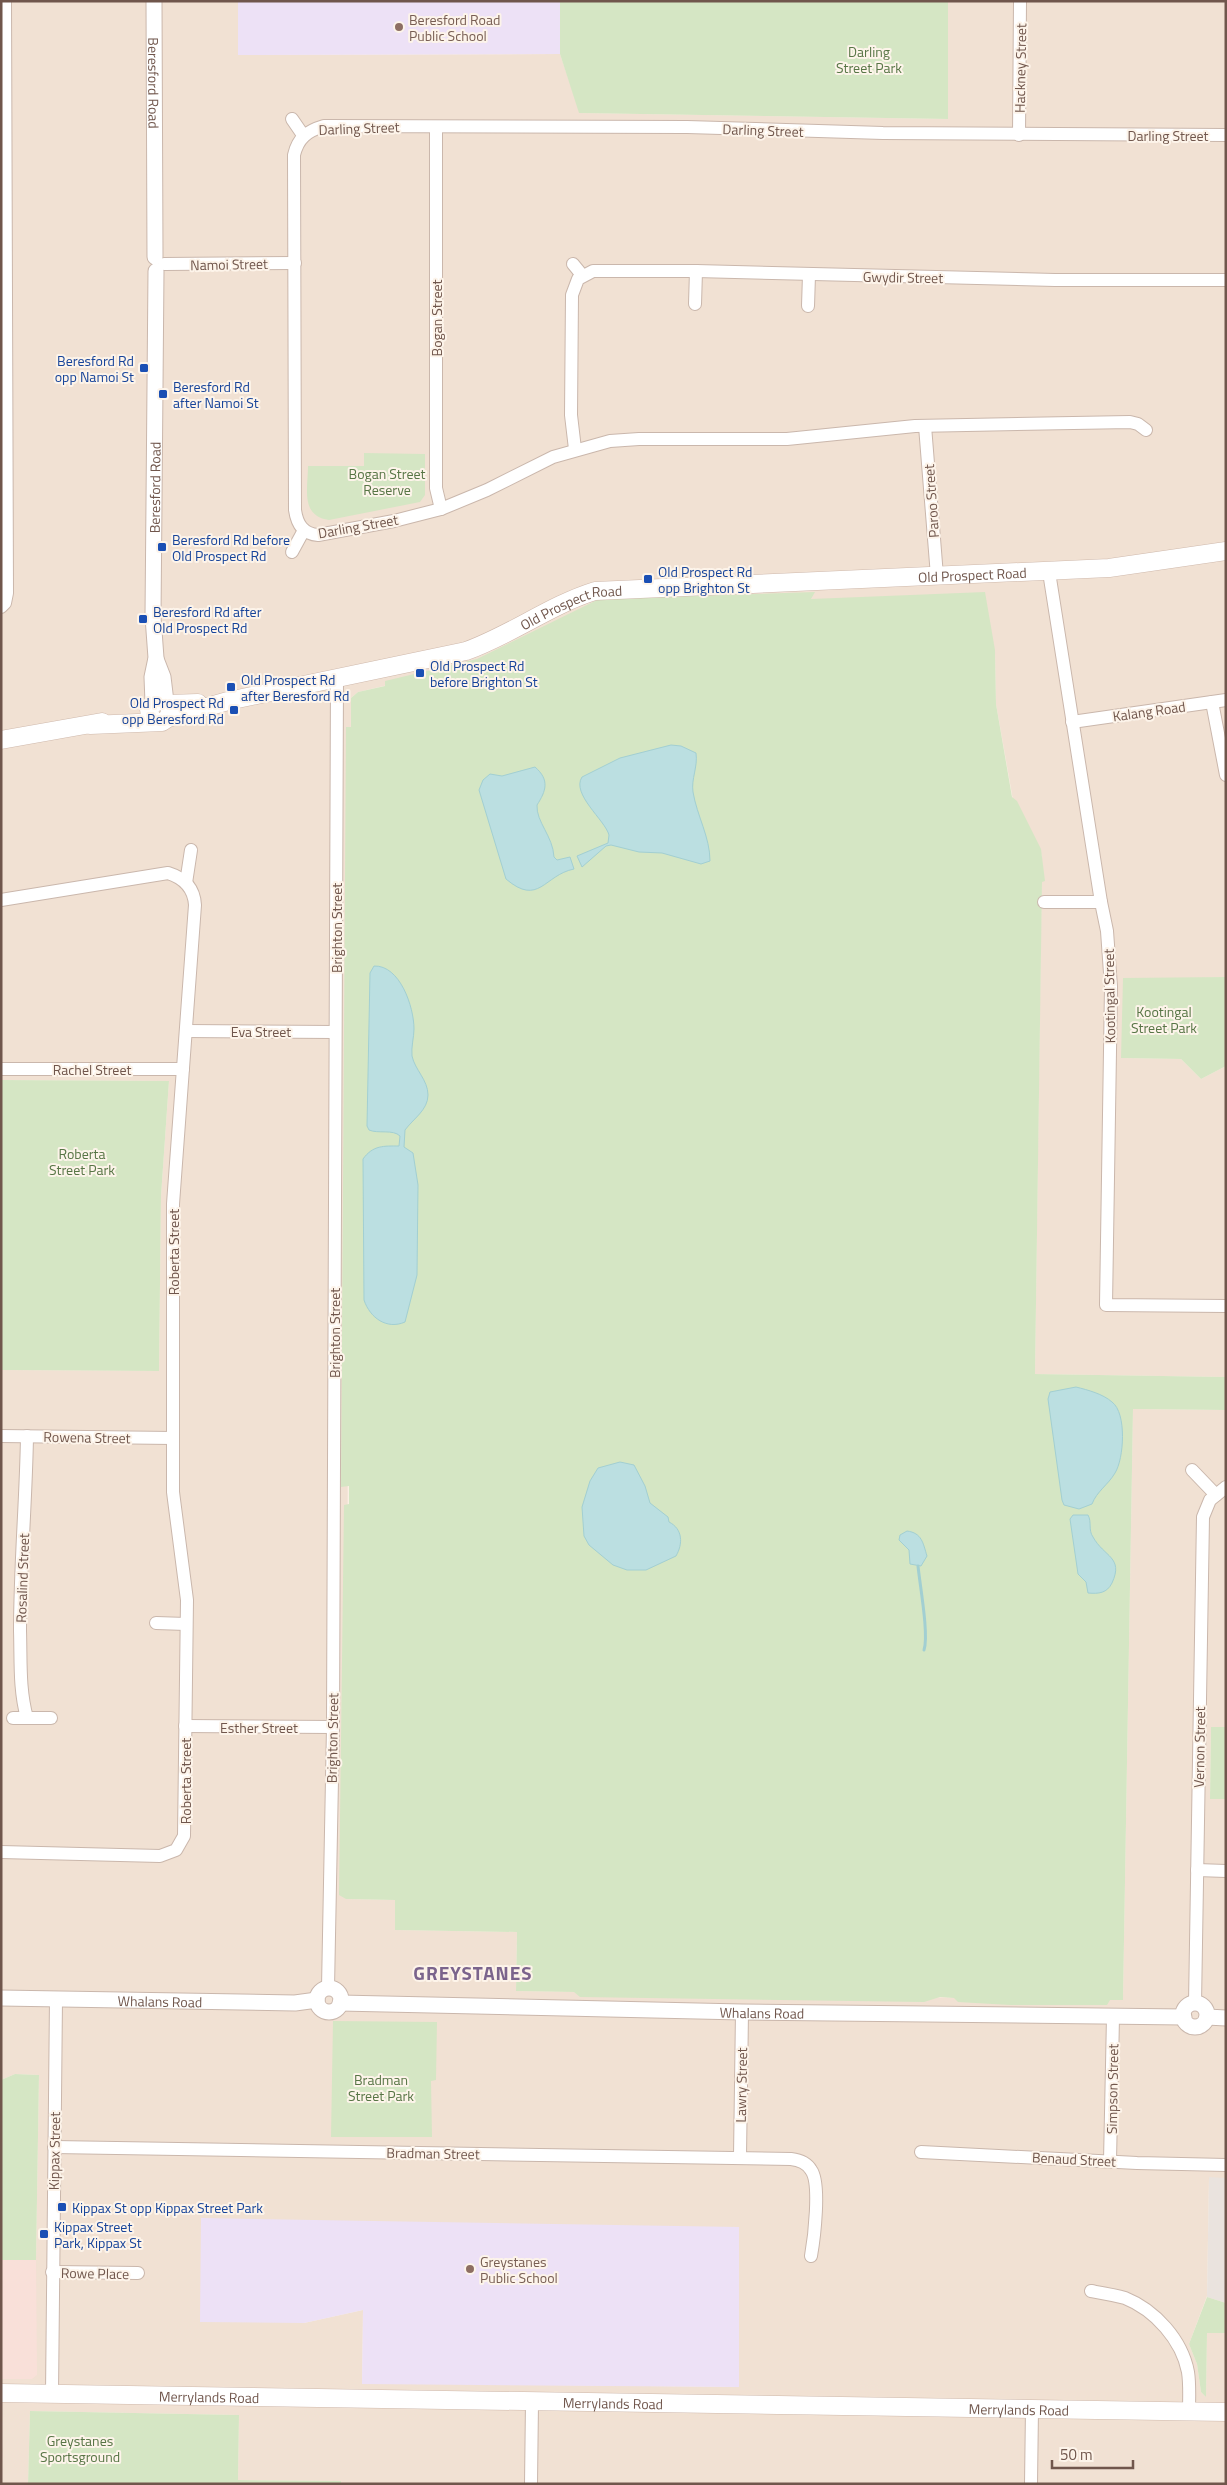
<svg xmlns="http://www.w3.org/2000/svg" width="1227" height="2485" viewBox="0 0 1227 2485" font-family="'Titillium Web',sans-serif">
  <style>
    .residential { fill: #f1e1d3; fill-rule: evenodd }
    .commercial { fill: #f9e0d9 }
    .industrial { fill: #eae3de }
    .education { fill: #ede1f6 }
    .green { fill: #d5e6c4 }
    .water { fill: #bbdfe1; stroke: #a2cfd2 }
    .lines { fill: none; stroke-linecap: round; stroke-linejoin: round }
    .stream { stroke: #a2cfd2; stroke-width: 3 }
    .minor-casing { stroke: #cab7ac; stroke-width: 14 }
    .tertiary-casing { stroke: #cab7ac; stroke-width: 17 }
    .secondary-casing { stroke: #cfb9ac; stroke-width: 19 }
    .minor { stroke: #fff; stroke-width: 12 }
    .tertiary { stroke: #fff; stroke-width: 15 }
    .secondary { stroke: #fff; stroke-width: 18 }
    .education-dot { fill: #8d6e63; stroke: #fdf4ea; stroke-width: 2 }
    .transit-dot { fill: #1a4fb4; stroke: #fdf4ea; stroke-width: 2 }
    .labels { text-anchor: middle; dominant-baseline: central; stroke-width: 4; stroke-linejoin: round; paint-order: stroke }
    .education-label { font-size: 14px; fill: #785e54; stroke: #fdf4ea; text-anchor: start }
    .park-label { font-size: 14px; fill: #577545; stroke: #fdf4ea }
    .street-label { font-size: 14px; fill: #70564c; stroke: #fdf4ea }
    .transit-label { font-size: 14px; fill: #164399; stroke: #fdf4ea; text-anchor: start }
    .district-label { font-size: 19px; font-weight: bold; letter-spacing: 1px; fill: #7b648c; stroke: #fdf4ea }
  </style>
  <rect width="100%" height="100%" fill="#faf0e4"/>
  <path class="residential" d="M 1,1 L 238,1 L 238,55 L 560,54 L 580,113 L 948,119 L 948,1 L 1226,1 L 1226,977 L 1181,979 L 1122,1058 L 1181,1059 L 1201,1079 L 1226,1066 L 1226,1377 L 1035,1374 L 1042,856 L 1013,800 L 996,704 L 995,650 L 500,659 L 358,692 L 351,698 L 346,1899 L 395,1900 L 395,1930 L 517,1932 L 516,1991 L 1123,2000 L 1133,1409 L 1226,1410 L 1226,1727 L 1211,1727 L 1210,1798 L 1226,1799 L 1226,2178 L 1209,2178 L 1207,2296 L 1189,2344 L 1197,2364 L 1201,2392 L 1206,2397 L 1207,2333 L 1226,2333 L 1226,2484 L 341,2484 L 341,2481 L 238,2480 L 239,2415 L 30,2411 L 28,2484 L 1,2484 L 1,2260 L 36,2260 L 39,2075 L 15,2074 L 1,2080 L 1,1370 L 159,1371 L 161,1196 L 169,1081 L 1,1080 ZM 365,453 L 420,502 L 308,466 L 364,466 ZM 201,2218 L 738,2387 L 362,2383 L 363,2310 L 304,2323 Z"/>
  <path class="commercial" d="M 1,2260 L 36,2260 L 37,2375 L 32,2379 L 1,2379 Z"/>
  <path class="industrial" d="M 1209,2177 L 1226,2178 L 1226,2303 L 1207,2297 Z"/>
  <g class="education">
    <path d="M 238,1 L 560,1 L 560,54 L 238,55 Z"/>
    <path d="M 201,2218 L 739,2227 L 739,2387 L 362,2384 L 363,2310 L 304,2323 L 200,2322 Z"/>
  </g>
  <g class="green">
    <path d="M 560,1 L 948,1 L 948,119 L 579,113 L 560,54 Z"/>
    <path d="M 364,453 L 425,454 L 425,495 L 420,502 L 329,520 C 300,516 308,488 308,466 L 364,466 Z"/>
    <path d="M 815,592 L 811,599 L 985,592 L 995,650 L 996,704 L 1012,797 L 1017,801 L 1041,849 L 1045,881 L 1042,882 L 1035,1374 L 1226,1377 L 1226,1410 L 1133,1409 L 1123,2000 L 1110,2000 L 1107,2005 L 1010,2005 L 958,2002 L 954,1998 L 940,1997 L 924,2002 L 580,1997 L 574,1992 L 516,1991 L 517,1932 L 395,1930 L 395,1900 L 346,1899 L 339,1895 L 344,1505 L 349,1504 L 349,1486 L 341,1487 L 346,727 L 351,727 L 351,698 L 358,692 L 385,686 L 385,681 L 477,659 L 599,599 Z"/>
    <path d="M 1226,977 L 1226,1066 L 1201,1079 L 1181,1059 L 1121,1058 L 1123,978 Z"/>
    <path d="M 1,1080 L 169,1081 L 161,1196 L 159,1371 L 1,1370 Z"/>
    <path d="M 1211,1727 L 1226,1727 L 1226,1799 L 1210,1799 Z"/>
    <path d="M 333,2021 L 437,2022 L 436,2080 L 431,2081 L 432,2137 L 331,2137 Z"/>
    <path d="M 15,2074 L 39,2075 L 36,2260 L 1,2260 L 1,2080 Z"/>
    <path d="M 1207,2297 L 1226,2303 L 1226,2333 L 1207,2333 L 1206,2397 L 1201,2392 L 1197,2364 L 1189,2344 Z"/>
    <path d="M 30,2411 L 239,2415 L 238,2480 L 341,2481 L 341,2484 L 28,2484 Z"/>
  </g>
  <g class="water">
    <path d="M 671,745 L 681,746 L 696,753 C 698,767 691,779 693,792 C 697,816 710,837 710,861 L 701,864 L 662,853 L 639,852 L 611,845 L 606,846 L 582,867 L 577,856 L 608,843 L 609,835 C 605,820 571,794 582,777 L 620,758 Z"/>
    <path d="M 535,767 C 550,780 546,791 537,805 C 536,822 553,836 554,857 L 557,860 L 570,857 L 574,869 C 544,875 539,907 506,879 L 479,790 L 483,780 L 490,774 L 502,776 Z"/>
    <path d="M 374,966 C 400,965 414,1007 414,1029 C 414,1037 411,1047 412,1056 C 415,1070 428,1080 428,1095 C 428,1110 413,1119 405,1130 L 404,1147 L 413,1153 L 418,1185 L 417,1275 L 405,1322 C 387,1330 370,1318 364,1300 L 363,1159 C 373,1145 384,1146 399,1146 L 400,1136 C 393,1129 378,1134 369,1130 L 367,1126 L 370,973 Z"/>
    <path d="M 1076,1387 C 1088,1390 1103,1394 1112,1402 C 1127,1413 1124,1459 1115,1473 C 1108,1485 1097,1491 1092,1504 L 1079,1509 L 1064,1505 L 1062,1500 L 1048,1399 L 1050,1392 Z"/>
    <path d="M 620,1462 L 634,1465 L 645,1486 L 650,1503 L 668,1517 L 669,1522 C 683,1529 683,1544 676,1556 L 646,1570 L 627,1570 L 613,1565 L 589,1545 L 584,1536 L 582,1507 L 590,1481 L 598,1468 Z"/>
    <path d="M 1073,1515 L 1088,1515 C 1092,1522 1088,1530 1093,1537 C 1104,1557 1124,1557 1112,1583 C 1107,1593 1099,1594 1088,1593 L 1086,1582 L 1078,1574 L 1070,1519 Z"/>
    <path d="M 907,1531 C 922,1533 923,1543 927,1556 L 921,1566 L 910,1564 L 909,1550 L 899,1540 L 900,1535 Z"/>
  </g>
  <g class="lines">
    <path class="stream" d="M 918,1566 C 920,1586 929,1635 924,1650"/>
    <defs>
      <g id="minor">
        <path d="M 292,119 L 303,135"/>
        <path d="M 436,127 L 436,488 L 441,509"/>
        <path d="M 1019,135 L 1020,1"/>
        <path d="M 164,264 L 295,263"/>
        <path d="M 573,264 L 582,275"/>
        <path d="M 695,304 L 696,271"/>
        <path d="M 808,306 L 809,275"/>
        <path d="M 925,426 L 937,576"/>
        <path d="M 1146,430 L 1138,424 L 1130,422 L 915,426 L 787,439 L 639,439 L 610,441 L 553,457 L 487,490 L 441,509 L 394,521 L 318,535 C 303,534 297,524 295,510 L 294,155 C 298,138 307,131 324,126 L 687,127 L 883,133 L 1226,135"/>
        <path d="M 575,449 L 571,415 L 572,295 L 578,279 L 593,271 L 696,271 L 1055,280 L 1226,280"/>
        <path d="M 292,552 L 304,530"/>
        <path d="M 1049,572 L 1101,902 L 1107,931 L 1111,987 L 1106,1305 L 1226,1306"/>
        <path d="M 1,607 L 5,603 L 7,593 L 5,1"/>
        <path d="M 1212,702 L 1226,775"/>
        <path d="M 1072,722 L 1226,700"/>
        <path d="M 186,883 L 191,850"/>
        <path d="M 1,900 L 168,873 C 184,878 194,888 195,905 L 173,1204 L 173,1492 L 187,1600 L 184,1836 L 176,1850 L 160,1856 L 1,1852"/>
        <path d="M 1044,902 L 1101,902"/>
        <path d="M 186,1031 L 335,1032"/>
        <path d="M 1,1069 L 183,1069"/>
        <path d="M 1,1436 L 173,1438"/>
        <path d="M 27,1436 C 26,1501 20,1566 20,1631 C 21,1661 19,1689 27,1718"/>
        <path d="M 1192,1470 L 1216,1495"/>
        <path d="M 156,1623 L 186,1624"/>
        <path d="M 13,1718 L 51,1718"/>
        <path d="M 185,1726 L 333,1727"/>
        <path d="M 1197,1870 L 1226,1871"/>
        <path d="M 328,1988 L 333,1727 L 337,678"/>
        <path d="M 1195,2004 L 1203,1517 L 1210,1500 L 1226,1487"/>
        <path d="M 54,2147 L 791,2159 C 799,2160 807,2163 811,2170 C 821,2183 814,2239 811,2256"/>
        <path d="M 921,2152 L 1137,2163 L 1226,2165"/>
        <path d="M 740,2157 L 742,2012"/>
        <path d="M 1110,2161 L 1113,2017"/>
        <path d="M 52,2272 L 138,2273"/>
        <path d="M 1091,2291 C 1102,2293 1114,2295 1125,2298 C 1155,2310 1182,2340 1188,2372 C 1190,2385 1189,2399 1189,2411"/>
        <path d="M 52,2394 L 56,1999"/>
        <path d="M 531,2484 L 532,2402"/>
        <path d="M 1031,2484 L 1032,2409"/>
      </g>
      <g id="tertiary">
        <path id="s1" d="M 154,1 L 155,257"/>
        <path d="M 156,659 L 163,677 L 166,702"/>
        <path id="s2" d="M 153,703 L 152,677 L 156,658 L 153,617 L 156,271"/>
        <circle cx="329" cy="2000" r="12"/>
        <path id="s3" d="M 1,1998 L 295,2003 L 317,2000"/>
        <path id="s4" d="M 340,2003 L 742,2012 L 1184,2017"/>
        <circle cx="1195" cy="2015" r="12"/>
        <path d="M 1207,2017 L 1226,2018"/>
      </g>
      <g id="secondary">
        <path d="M 169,704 L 198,703"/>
        <path d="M 155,721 L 150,716 L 149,709 L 156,701 L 163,701 L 169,704 L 170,715"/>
        <path id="s5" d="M 90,725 L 162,722 L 168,718 L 228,701 L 466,651 C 511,635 550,605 595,591 L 1109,568 L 1226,551"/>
        <path d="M 1,740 L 102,722"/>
        <path id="s6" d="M 1,2393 L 1226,2412"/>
      </g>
    </defs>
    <use href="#minor" class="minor-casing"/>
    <use href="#tertiary" class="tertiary-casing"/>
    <use href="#secondary" class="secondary-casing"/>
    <use href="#minor" class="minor"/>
    <use href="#tertiary" class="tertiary"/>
    <use href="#secondary" class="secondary"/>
  </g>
  <g class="education-dot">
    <circle cx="399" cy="27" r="5"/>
    <circle cx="470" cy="2269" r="5"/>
  </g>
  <g class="transit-dot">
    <rect x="139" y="363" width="10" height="10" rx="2.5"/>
    <rect x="158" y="389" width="10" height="10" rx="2.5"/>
    <rect x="157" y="542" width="10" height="10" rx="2.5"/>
    <rect x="643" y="574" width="10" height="10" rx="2.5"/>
    <rect x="138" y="614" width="10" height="10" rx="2.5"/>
    <rect x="415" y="668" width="10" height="10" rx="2.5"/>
    <rect x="226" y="682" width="10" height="10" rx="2.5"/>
    <rect x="229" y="705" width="10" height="10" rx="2.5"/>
    <rect x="57" y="2202" width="10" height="10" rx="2.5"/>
    <rect x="39" y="2229" width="10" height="10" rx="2.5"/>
  </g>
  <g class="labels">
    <g class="education-label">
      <text x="409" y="19">Beresford Road<tspan x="409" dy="16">Public School</tspan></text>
      <text x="480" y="2261">Greystanes<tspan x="480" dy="16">Public School</tspan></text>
    </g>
    <g class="park-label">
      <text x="869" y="51">Darling<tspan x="869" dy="16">Street Park</tspan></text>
      <text x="387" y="473">Bogan Street<tspan x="387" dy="16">Reserve</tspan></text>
      <text x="1164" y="1011">Kootingal<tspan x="1164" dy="16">Street Park</tspan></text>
      <text x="82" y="1153">Roberta<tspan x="82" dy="16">Street Park</tspan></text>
      <text x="381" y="2079">Bradman<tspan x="381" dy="16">Street Park</tspan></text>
      <text x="80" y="2440">Greystanes<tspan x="80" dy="16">Sportsground</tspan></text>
    </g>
    <g class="street-label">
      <text transform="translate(1020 68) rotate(-89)">Hackney Street</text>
      <text stroke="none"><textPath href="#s1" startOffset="82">Beresford Road</textPath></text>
      <text transform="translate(359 128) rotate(-2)">Darling Street</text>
      <text transform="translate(763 130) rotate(2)">Darling Street</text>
      <text x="1168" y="135">Darling Street</text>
      <text transform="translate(229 264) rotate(-1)">Namoi Street</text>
      <text transform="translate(903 277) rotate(1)">Gwydir Street</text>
      <text transform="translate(436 318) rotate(-90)">Bogan Street</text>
      <text stroke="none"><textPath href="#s2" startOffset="216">Beresford Road</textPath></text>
      <text transform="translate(931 501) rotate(-94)">Paroo Street</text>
      <text transform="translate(358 526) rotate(-10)">Darling Street</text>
      <text stroke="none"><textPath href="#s5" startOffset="905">Old Prospect Road</textPath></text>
      <text stroke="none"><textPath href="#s5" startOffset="500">Old Prospect Road</textPath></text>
      <text transform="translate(1149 711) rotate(-8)">Kalang Road</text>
      <text transform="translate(336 928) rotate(-90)">Brighton Street</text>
      <text transform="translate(1109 996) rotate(-91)">Kootingal Street</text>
      <text x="261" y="1031">Eva Street</text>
      <text x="92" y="1069">Rachel Street</text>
      <text transform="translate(173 1252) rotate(-90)">Roberta Street</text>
      <text transform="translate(334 1333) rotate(-90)">Brighton Street</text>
      <text transform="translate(87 1437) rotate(1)">Rowena Street</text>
      <text transform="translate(22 1578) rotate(-88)">Rosalind Street</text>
      <text x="259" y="1727">Esther Street</text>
      <text transform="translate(332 1738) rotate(-89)">Brighton Street</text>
      <text transform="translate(1199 1747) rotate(-89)">Vernon Street</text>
      <text transform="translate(185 1781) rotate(-90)">Roberta Street</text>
      <text stroke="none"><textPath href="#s3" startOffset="159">Whalans Road</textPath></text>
      <text stroke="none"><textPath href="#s4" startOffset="422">Whalans Road</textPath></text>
      <text transform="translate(741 2085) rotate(-89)">Lawry Street</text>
      <text transform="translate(1112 2089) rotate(-89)">Simpson Street</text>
      <text transform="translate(54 2151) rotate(-89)">Kippax Street</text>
      <text transform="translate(433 2153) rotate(1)">Bradman Street</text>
      <text transform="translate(1074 2159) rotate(3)">Benaud Street</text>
      <text transform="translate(95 2273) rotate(1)">Rowe Place</text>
      <text stroke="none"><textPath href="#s6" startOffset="208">Merrylands Road</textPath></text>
      <text stroke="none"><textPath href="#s6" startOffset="612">Merrylands Road</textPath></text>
      <text stroke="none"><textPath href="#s6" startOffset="1018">Merrylands Road</textPath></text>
    </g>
    <g class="transit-label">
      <text x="134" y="360" text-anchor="end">Beresford Rd<tspan x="134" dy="16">opp Namoi St</tspan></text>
      <text x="173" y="386">Beresford Rd<tspan x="173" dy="16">after Namoi St</tspan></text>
      <text x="172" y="539">Beresford Rd before<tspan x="172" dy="16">Old Prospect Rd</tspan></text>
      <text x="658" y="571">Old Prospect Rd<tspan x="658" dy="16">opp Brighton St</tspan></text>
      <text x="153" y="611">Beresford Rd after<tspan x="153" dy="16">Old Prospect Rd</tspan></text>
      <text x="430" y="665">Old Prospect Rd<tspan x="430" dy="16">before Brighton St</tspan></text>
      <text x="241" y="679">Old Prospect Rd<tspan x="241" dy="16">after Beresford Rd</tspan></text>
      <text x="224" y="702" text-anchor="end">Old Prospect Rd<tspan x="224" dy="16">opp Beresford Rd</tspan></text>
      <text x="72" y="2207">Kippax St opp Kippax Street Park</text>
      <text x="54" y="2226">Kippax Street<tspan x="54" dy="16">Park, Kippax St</tspan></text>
    </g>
    <g class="district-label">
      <text x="473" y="1972">GREYSTANES</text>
    </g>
  </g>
  <rect width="1227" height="2485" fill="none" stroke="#70564c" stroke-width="5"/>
  <path d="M1052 2460v8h81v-8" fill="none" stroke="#70564c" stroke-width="2.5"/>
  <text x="1060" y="2460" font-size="15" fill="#70564c" stroke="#fdf4ea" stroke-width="4" paint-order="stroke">50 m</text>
</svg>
